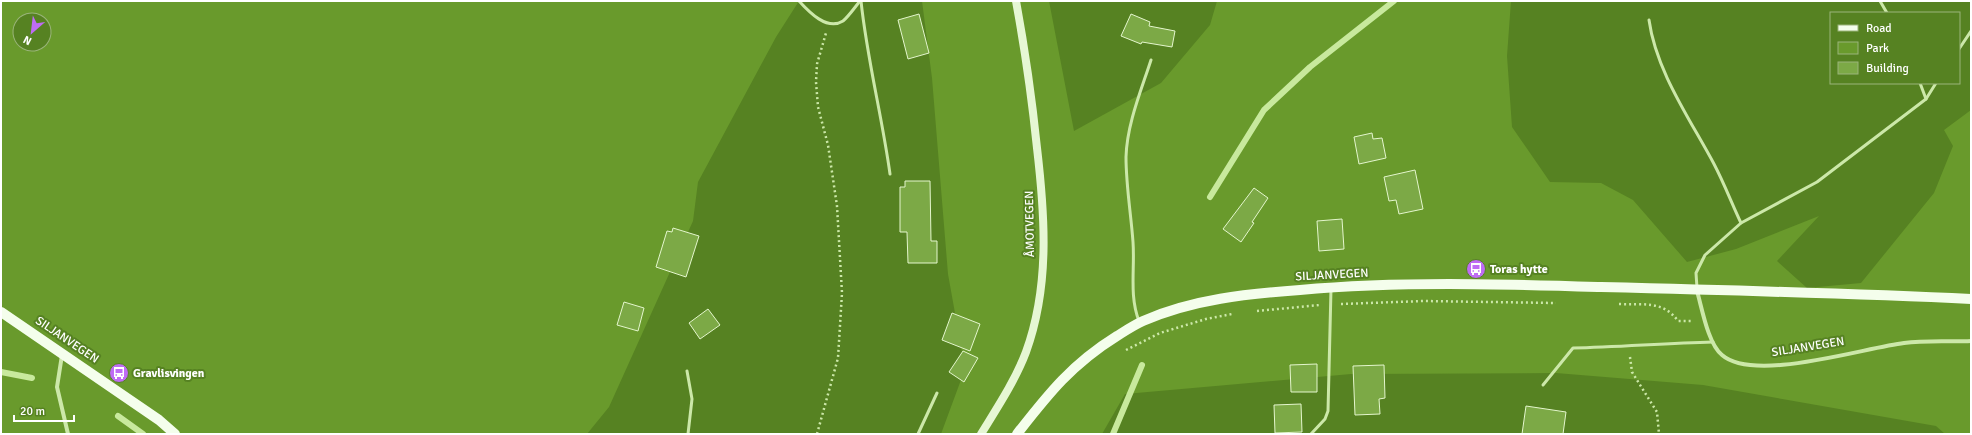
<svg xmlns="http://www.w3.org/2000/svg" width="1972" height="435" viewBox="0 0 1972 435" font-family="Signika,sans-serif">
  <style>
    .green { fill: #699a2c; fill-rule: evenodd }
    .lines { fill: none; stroke-linecap: round; stroke-linejoin: round }
    .stream { stroke: #c8e99d; stroke-width: 6 }
    .building { fill: #7ca946; stroke: #e4f6cd }
    .path { stroke: #cce8a9; stroke-width: 2.5; stroke-dasharray: 2 3; stroke-linecap: butt }
    .service { stroke: #cce8a9; stroke-width: 3 }
    .minor { stroke: #cce8a9; stroke-width: 4 }
    .secondary { stroke: #e6f7d4; stroke-width: 8 }
    .primary { stroke: #f4feec; stroke-width: 10 }
    .labels { text-anchor: middle; dominant-baseline: central; stroke-width: 4; stroke-linejoin: round; paint-order: stroke }
    .street-label { font-size: 12px; fill: #fff; stroke: #568222 }
    .poi-label { font-size: 12px; font-weight: bold; fill: #fff; stroke: #568222; text-anchor: start }
  </style>
  <rect width="100%" height="100%" fill="#568222"/>
  <g class="green">
    <path d="M 1,1 L 799,1 L 776,37 L 698,182 L 693,221 L 609,407 L 587,434 L 1,434 ZM 20,20 L 44,20 L 44,44 L 20,44 Z"/>
    <path d="M 922,1 L 1049,1 L 1074,131 L 1161,83 L 1210,25 L 1217,1 L 1511,1 L 1507,56 L 1512,127 L 1550,182 L 1601,183 L 1633,200 L 1687,262 L 1736,249 L 1819,216 L 1777,261 L 1807,288 L 1861,283 L 1934,193 L 1953,146 L 1944,130 L 1971,110 L 1971,434 L 1945,434 L 1936,426 L 1703,385 L 1556,373 L 1351,374 L 1125,394 L 1102,434 L 941,434 L 965,369 L 948,274 L 932,78 Z"/>
  </g>
  <g class="lines">
    <g class="stream">
      <path d="M 1210,197 L 1264,110 L 1310,67 L 1394,1"/>
      <path d="M 1,372 L 32,378"/>
      <path d="M 118,416 L 143,434"/>
      <path d="M 1113,434 L 1142,365"/>
    </g>
  </g>
  <g class="building">
    <path d="M 919,14 L 929,53 L 908,59 L 898,20 Z"/>
    <path d="M 1131,14 L 1150,22 L 1149,26 L 1175,31 L 1172,47 L 1142,42 L 1141,44 L 1121,36 Z"/>
    <path d="M 1372,133 L 1373,139 L 1382,138 L 1386,158 L 1359,164 L 1354,137 Z"/>
    <path d="M 1415,170 L 1423,209 L 1399,214 L 1396,200 L 1389,201 L 1384,177 Z"/>
    <path d="M 905,181 L 930,181 L 931,241 L 937,241 L 937,263 L 908,263 L 907,232 L 900,232 L 900,187 L 905,187 Z"/>
    <path d="M 1254,188 L 1268,198 L 1252,222 L 1254,223 L 1241,242 L 1223,229 Z"/>
    <path d="M 1342,219 L 1344,249 L 1319,251 L 1317,221 Z"/>
    <path d="M 673,228 L 699,236 L 686,277 L 656,267 L 667,231 L 672,232 Z"/>
    <path d="M 624,302 L 644,308 L 638,331 L 617,325 Z"/>
    <path d="M 708,309 L 720,325 L 700,339 L 689,323 Z"/>
    <path d="M 952,313 L 980,324 L 970,351 L 942,340 Z"/>
    <path d="M 963,351 L 978,358 L 964,382 L 949,372 Z"/>
    <path d="M 1317,364 L 1317,392 L 1291,392 L 1290,365 Z"/>
    <path d="M 1384,365 L 1385,398 L 1379,399 L 1380,414 L 1355,415 L 1353,366 Z"/>
    <path d="M 1301,404 L 1302,432 L 1275,433 L 1274,405 Z"/>
    <path d="M 1526,406 L 1566,412 L 1563,434 L 1522,434 Z"/>
  </g>
  <g class="lines">
    <g class="path">
      <path d="M 1341,304 L 1424,301 L 1556,303"/>
      <path d="M 1619,304 C 1642,305 1663,300 1678,321 L 1693,321"/>
      <path d="M 1257,311 L 1320,305"/>
      <path d="M 1126,350 L 1160,333 L 1206,319 L 1232,314"/>
      <path d="M 1630,357 L 1632,372 L 1657,412 L 1659,434"/>
      <path d="M 817,434 L 838,358 L 842,293 L 837,206 L 828,145 L 818,107 L 816,82 L 817,64 L 826,33"/>
    </g>
    <g class="service">
      <path d="M 799,1 C 809,12 827,31 843,21 C 849,16 855,7 860,1"/>
      <path d="M 861,1 C 867,59 882,116 890,174"/>
      <path d="M 1880,1 L 1887,13"/>
      <path d="M 1649,20 C 1656,71 1690,119 1714,164 C 1724,183 1732,204 1741,223"/>
      <path d="M 1959,49 L 1971,31"/>
      <path d="M 1920,83 L 1926,99"/>
      <path d="M 1697,288 L 1696,273 L 1705,255 L 1741,223 L 1817,182 L 1926,99 L 1936,83"/>
      <path d="M 1139,321 C 1129,296 1135,268 1133,242 C 1131,214 1126,186 1126,157 C 1127,124 1141,91 1151,60"/>
      <path d="M 687,371 L 692,399 L 688,434"/>
      <path d="M 1543,385 L 1573,348 C 1620,347 1666,343 1713,342"/>
      <path d="M 918,434 L 937,393"/>
      <path d="M 1311,434 L 1325,419 L 1328,411 L 1331,289"/>
    </g>
    <g class="minor">
      <path d="M 1697,291 C 1702,308 1708,344 1722,355 C 1754,383 1863,348 1904,343 C 1926,340 1949,342 1971,341"/>
      <path d="M 62,355 L 57,387 L 68,434"/>
    </g>
    <path class="secondary" d="M 981,434 C 997,408 1015,381 1026,352 C 1050,286 1045,216 1037,148 C 1032,99 1025,50 1016,1"/>
    <g class="primary">
      <path d="M 1,312 L 159,420 L 175,434"/>
      <path d="M 1017,434 C 1049,393 1072,364 1117,336 C 1125,331 1134,325 1143,321 C 1193,299 1247,294 1300,290 C 1399,281 1499,284 1598,287 C 1722,290 1847,293 1971,299"/>
    </g>
  </g>
  <defs>
    <symbol id="bus-disc" viewBox="-11 -11 22 22"><circle r="9.5" fill="#bf6cf4" stroke="#568222"/><path d="M-5-6H5V4H4V6H2V4H-2V6H-4V4H-5ZM-3.5-4V0h7V-4ZM-3.5 1.2v1.5H-2V1.2ZM2 1.2v1.5H3.5V1.2Z" fill="#fff"/></symbol>
  </defs>
  <g fill-rule="evenodd">
    <use href="#bus-disc" x="1465" y="258" width="22" height="22"/>
    <use href="#bus-disc" x="108" y="362" width="22" height="22"/>
  </g>
  <g class="labels">
    <g class="street-label">
      <text transform="translate(1030 224) rotate(-91)">ÅMOTVEGEN</text>
      <text transform="translate(1332 275) rotate(-3)">SILJANVEGEN</text>
      <text transform="translate(67 340) rotate(34)">SILJANVEGEN</text>
      <text transform="translate(1808 347) rotate(-9)">SILJANVEGEN</text>
    </g>
    <g class="poi-label">
      <text x="1490" y="269">Toras hytte</text>
      <text x="133" y="373">Gravlisvingen</text>
    </g>
  </g>
  <rect width="1972" height="435" fill="none" stroke="#ffffff" stroke-width="4"/>
  <rect x="1830" y="12" width="130" height="72" fill="#568222" stroke="#9ab47a"/>
  <rect x="1838" y="25" width="20" height="6" fill="#f4feec" stroke="#9ab47a"/>
  <text x="1866" y="32" font-size="12" fill="#ffffff">Road</text>
  <rect x="1838" y="42" width="20" height="12" fill="#699a2c" stroke="#9ab47a"/>
  <text x="1866" y="52" font-size="12" fill="#ffffff">Park</text>
  <rect x="1838" y="62" width="20" height="12" fill="#7ca946" stroke="#9ab47a"/>
  <text x="1866" y="72" font-size="12" fill="#ffffff">Building</text>
  <g transform="translate(32 32) rotate(208)"><circle r="19" fill="#568222" stroke="#9ab47a"/>
  <path d="M0-3L7 15L0 10L-7 15Z" fill="#bf6cf4"/>
  <text y="-6" font-size="11" font-weight="bold" text-anchor="middle" fill="#ffffff">N</text>
  </g>
  <path d="M14 415v6h60v-6" fill="none" stroke="#ffffff" stroke-width="2"/>
  <text x="20" y="415" font-size="12" fill="#ffffff" stroke="#568222" stroke-width="3" paint-order="stroke">20 m</text>
</svg>
